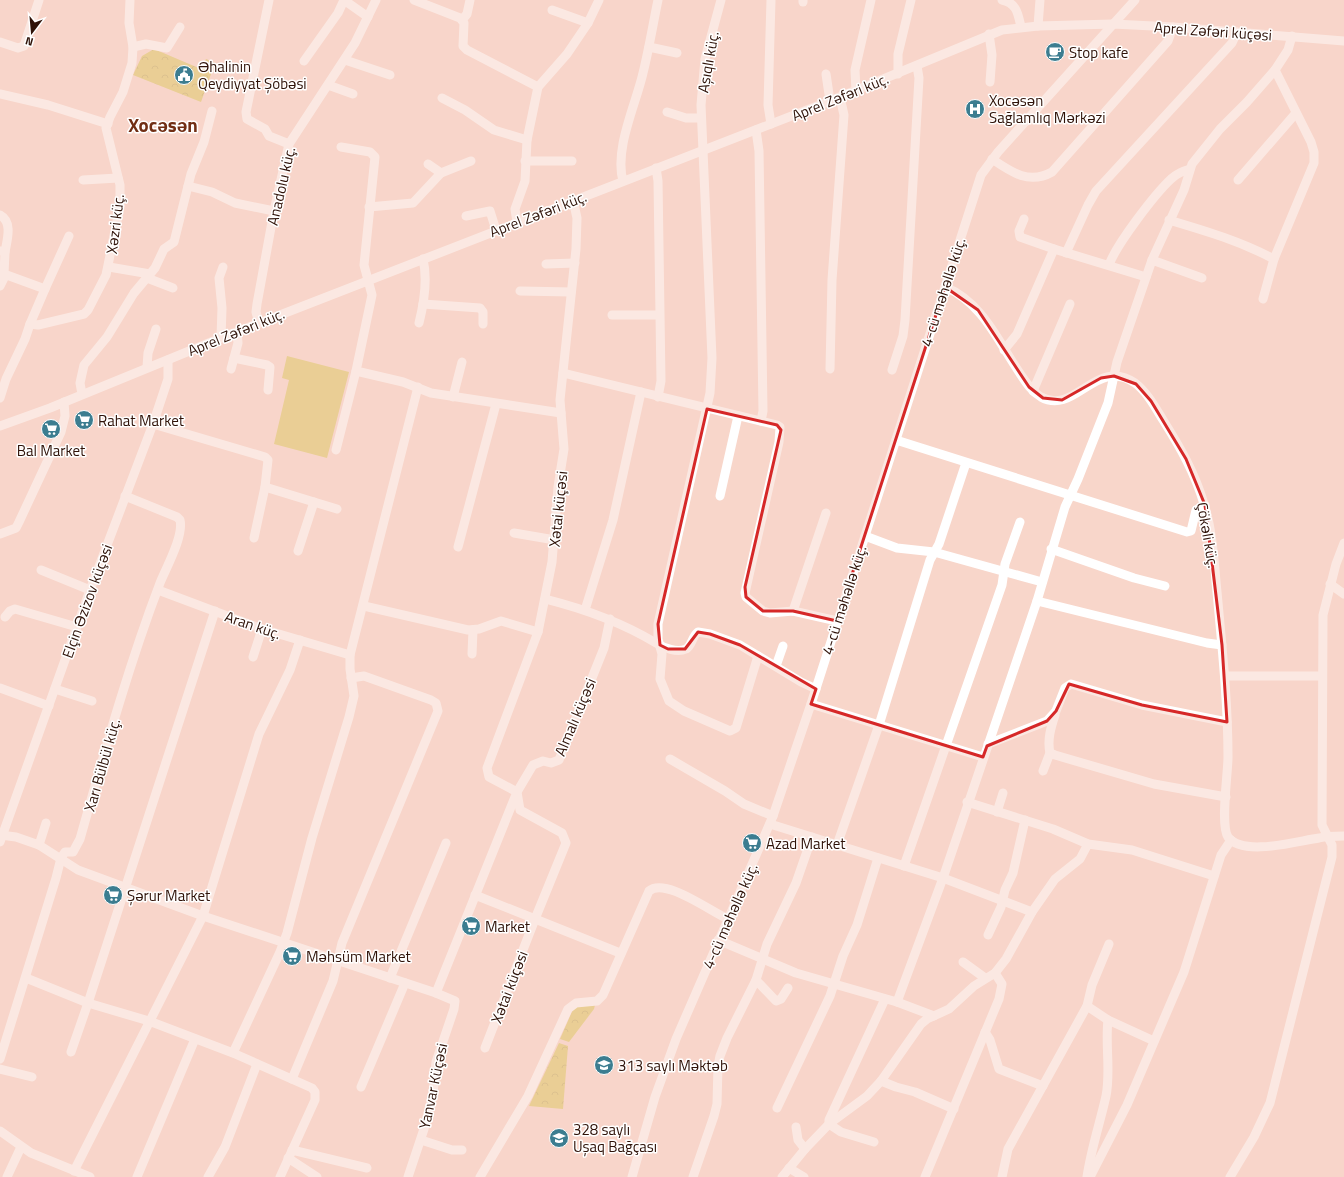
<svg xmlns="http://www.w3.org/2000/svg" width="1344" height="1177" viewBox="0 0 1344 1177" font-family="'Titillium Web',sans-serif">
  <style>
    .park { fill: url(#park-crowns) }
    .pitch { fill: #d9c654 }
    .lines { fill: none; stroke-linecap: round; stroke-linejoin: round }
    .minor { stroke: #fff; stroke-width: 9 }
    .marked { fill: none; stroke: #d62828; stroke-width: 3; stroke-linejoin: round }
    .labels { text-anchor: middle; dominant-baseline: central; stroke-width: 3; stroke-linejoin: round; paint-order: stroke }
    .street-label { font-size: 15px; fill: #2f1208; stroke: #fff }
    .poi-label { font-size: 15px; fill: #2f1208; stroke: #fff; text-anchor: start }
    .district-label { font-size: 19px; font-weight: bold; fill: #712e14; stroke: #fff }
  </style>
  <defs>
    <pattern id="park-crowns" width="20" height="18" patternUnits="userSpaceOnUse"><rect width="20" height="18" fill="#d9c654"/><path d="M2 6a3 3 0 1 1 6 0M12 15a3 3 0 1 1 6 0" fill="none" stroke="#bba948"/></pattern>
  </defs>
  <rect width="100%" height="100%" fill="#f8d6ca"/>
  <g class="park">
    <path d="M 154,49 L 201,69 L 206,59 L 215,63 L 201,102 L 133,75 L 142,56 Z"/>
    <path d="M 595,1005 L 594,1009 L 569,1042 L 560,1039 L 574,1007 Z"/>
    <path d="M 559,1043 L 568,1046 L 563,1109 L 529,1106 Z"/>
  </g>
  <path class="pitch" d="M 287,356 L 349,372 L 327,458 L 274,444 L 289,380 L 282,378 Z"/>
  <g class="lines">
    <g class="minor">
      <path d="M 269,0 L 246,112 L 247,119 L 265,129 L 269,136 L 289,144"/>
      <path d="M 344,0 L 368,17"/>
      <path d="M 414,0 L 460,18 L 464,23 L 463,46 L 467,50 L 538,87"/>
      <path d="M 721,0 L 705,59 L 701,105 L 712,358 L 710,393 L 658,624 L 658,639 L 662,654 L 660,679 L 669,701 L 684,711 L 730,731 L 736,728 L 758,656"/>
      <path d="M 771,0 L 768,105 L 771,124"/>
      <path d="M 1002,0 C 1017,3 1018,14 1021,27"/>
      <path d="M 803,2 L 803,0"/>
      <path d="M 552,10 L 588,23"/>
      <path d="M 462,20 L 467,14 L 470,0"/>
      <path d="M 1038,26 L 1040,0"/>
      <path d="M 989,34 L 992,55 L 990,82"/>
      <path d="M 0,42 L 18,48 L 24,46 L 39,0"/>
      <path d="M 133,47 L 146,44 L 167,48 L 180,27"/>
      <path d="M 649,47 L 677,53"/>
      <path d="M 345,60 L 390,75"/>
      <path d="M 304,61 L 338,13 L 344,0"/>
      <path d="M 826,74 L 830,101"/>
      <path d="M 898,74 L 898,54 L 911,0"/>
      <path d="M 328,85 L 353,94"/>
      <path d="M 856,91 L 855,70 L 871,0"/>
      <path d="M 0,94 L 48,105 L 108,124"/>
      <path d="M 442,98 L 465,110 L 494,130 L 527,140"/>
      <path d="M 667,112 L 686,118 L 701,118"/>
      <path d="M 756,130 L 759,151 L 763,411 L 761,421"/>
      <path d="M 341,147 L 370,152 L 375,157 L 364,265 L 372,295 L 356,371 L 403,382 L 431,393 L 561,413"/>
      <path d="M 992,159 C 1011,172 1029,185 1052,172 L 1168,41 L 1173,27"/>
      <path d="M 525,161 L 572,161"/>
      <path d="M 428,164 L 441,173"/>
      <path d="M 656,168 L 658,181 L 661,381 L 658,397"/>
      <path d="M 83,180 L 118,178"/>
      <path d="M 1238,180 L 1296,113"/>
      <path d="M 623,181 C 614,149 636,104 643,73 C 649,49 653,24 658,0"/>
      <path d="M 188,186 L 212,192 L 235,203 L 274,211"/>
      <path d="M 369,207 L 413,203 L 441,173 L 471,161"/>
      <path d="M 0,215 C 13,222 7,240 5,252"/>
      <path d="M 466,216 L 490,211 L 496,230"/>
      <path d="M 1024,219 L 1019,231 L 1020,237 L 1054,249 L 1146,277"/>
      <path d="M 1169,220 C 1206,231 1240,241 1274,259"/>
      <path d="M 517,222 L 515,209 L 525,181 L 527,140 L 538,87 L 567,54 L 588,23 L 599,0"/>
      <path d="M 0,251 L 5,252 L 4,274 L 45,289 L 30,324"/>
      <path d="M 1066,253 L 1088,205 L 1096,191 L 1232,43 L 1237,32"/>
      <path d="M 1152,260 L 1202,278"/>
      <path d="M 546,264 L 575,263"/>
      <path d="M 1109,265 C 1116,245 1154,195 1171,179 C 1176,174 1183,171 1190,169"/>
      <path d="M 109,267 L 150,274"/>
      <path d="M 147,278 L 173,288"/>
      <path d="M 0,286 L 4,278 L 4,274"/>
      <path d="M 945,287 C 982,302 998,341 1019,372 C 1025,381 1031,391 1041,397 C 1075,416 1096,356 1135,383 C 1147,392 1155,407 1163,420 C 1180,447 1195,473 1204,504 C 1213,532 1214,563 1217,592 C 1222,647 1228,702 1228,757 C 1228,774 1220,825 1228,837 C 1243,857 1297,841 1319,838 C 1327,836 1335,836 1344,836"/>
      <path d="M 45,289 L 69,236"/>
      <path d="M 520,291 L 571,292"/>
      <path d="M 1263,299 L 1274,259 L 1314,163 L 1314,152 L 1311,142 L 1275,70"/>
      <path d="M 423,304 L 480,308 L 483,312 L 483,324"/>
      <path d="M 612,315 L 659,315"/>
      <path d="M 259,323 L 256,312 L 257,304 L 274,211 L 289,144 L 355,43 L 376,0"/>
      <path d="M 419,323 C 424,303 428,280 423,259"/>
      <path d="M 221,338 L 222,308 L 219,278 L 223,267"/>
      <path d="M 1004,350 L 1017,334 L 1054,249"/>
      <path d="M 234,358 L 267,365 L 270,367 L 268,390"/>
      <path d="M 147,367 L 148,353 L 156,329"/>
      <path d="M 231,369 L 238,343 L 237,332"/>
      <path d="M 830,369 L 832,280 L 844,115 L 840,97"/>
      <path d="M 892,370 L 903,336 L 905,320 L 919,78 L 917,66"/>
      <path d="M 563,373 L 777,425 L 780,427 L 779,442 L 745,593 L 746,597 L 763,611 L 770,613 L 793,611 L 837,621"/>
      <path d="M 1033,391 L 1070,304"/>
      <path d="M 82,394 L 80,383 L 84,365 L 107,337 L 134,293 L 155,268 L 164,249 L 174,242 L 191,174 L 204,142 L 212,111"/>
      <path d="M 453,397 L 462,362"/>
      <path d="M 0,398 L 6,379 L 25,339 L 30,324 L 38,325 L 84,314 L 88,310 L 106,275 L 120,206 L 120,185 L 106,128 L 110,117 L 123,92 L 132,63 L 133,47 L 129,23 L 130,0"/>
      <path d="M 153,424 L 265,457 L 268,460 L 265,487 L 254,538"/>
      <path d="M 0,426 L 50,408 L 221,338 L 830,101 L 1002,30 L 1038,26 L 1113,24 L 1173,27 L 1344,41"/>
      <path d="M 896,440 L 1187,532 L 1191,531 L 1196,510 L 1205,505"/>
      <path d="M 336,450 L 356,371"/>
      <path d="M 265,487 L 314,502 L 298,551"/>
      <path d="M 720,496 L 738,416"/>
      <path d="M 314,502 L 337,509"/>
      <path d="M 514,533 L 555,540"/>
      <path d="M 0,534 L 16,528 L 19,522 L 61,432 L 65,416 L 64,402"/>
      <path d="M 865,536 L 897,548 L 934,552 L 1042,582"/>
      <path d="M 458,547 L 496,404"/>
      <path d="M 1051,549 L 1134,578 L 1165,586"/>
      <path d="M 41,570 L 90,590"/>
      <path d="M 1330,584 L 1344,594"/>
      <path d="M 158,590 L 262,629 L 350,655"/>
      <path d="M 545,599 C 585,609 621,622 656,643 C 664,648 677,653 686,649 C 692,646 692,636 698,632 L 710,634 L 740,645 L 801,682 L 816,689"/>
      <path d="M 1037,601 L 1207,643 L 1222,645"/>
      <path d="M 364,606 L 468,630 L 479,629 L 501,621 L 538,632"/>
      <path d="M 585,610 L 613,520 L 641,392"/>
      <path d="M 793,611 L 826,513"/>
      <path d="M 5,617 L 10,611 L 15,609 L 77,627"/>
      <path d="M 472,654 L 473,630"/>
      <path d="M 253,657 L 262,629"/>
      <path d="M 776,666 L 783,646"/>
      <path d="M 1225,676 L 1322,676"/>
      <path d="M 0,688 L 49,706"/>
      <path d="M 55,689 L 92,701"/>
      <path d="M 811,704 L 983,757"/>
      <path d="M 1055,715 C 1051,727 1047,740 1050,753 L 1055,755 L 1154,784 L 1226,797"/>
      <path d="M 988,744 L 1047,721 L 1056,711 L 1065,688 L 1071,684 L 1142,705 L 1227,722"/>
      <path d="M 670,759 L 725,791 L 744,804 L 773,816"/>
      <path d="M 1043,771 L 1050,753"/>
      <path d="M 967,802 L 1053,829 L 1088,844 L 1132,850 L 1214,876"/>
      <path d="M 997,812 L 1003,793"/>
      <path d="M 770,824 L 943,878 L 1032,912"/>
      <path d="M 0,835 L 16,837 L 39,845 L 78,870 L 203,916 L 436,993 L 455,1001 L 454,1009 L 436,1062 L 433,1094 L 424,1129 L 408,1177"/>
      <path d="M 0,842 L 90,590 L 153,424 L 168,379 L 168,360"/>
      <path d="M 39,845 L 46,823"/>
      <path d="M 837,845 L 879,725 L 930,560 L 939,544 L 966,463"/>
      <path d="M 904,866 L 1002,585 L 1005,564 L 1020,522"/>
      <path d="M 475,895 L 620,953"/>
      <path d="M 988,935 L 1001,907 L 1005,890 L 1013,873 L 1025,820"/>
      <path d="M 718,940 L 796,973 L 897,1002 L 934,1016"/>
      <path d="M 963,962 L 985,978"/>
      <path d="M 26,978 L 88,1003 L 149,1021 L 233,1053 L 312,1088 L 315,1092 L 315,1100 L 280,1177"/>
      <path d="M 390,978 L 446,843"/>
      <path d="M 756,980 L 776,1001 L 781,999 L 788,988"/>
      <path d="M 436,993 L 517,792 L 489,777 L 487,768 L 538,632 L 552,562 L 558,487 L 564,449 L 560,400 L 576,249 L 577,218 L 573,200"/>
      <path d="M 897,1002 L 943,878 L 1037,601 L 1065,507 L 1078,479 L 1108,403 L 1117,362 L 1152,260 L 1184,190 L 1192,164 L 1220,129 L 1247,102 L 1275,70 L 1288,50 L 1292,36"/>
      <path d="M 1087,1006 L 1108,1020 L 1154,1041"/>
      <path d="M 985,1032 L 990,1040 L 999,1069 L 1043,1086"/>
      <path d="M 485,1048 L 535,919 L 566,843 L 562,833 L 520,810 L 517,792 L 533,765 L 543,761 L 551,763 L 559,760 L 604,648 L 610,619"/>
      <path d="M 71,1052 L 88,1003 L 215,611"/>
      <path d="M 233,1053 L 280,952 L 287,933 L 312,838 L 349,717 L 354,696 L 350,669 L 350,655 L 418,387"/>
      <path d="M 0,1059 L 56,878 L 61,858 L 65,852 L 73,852 L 80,839 C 104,754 128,667 160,583 C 166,568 184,536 180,520 L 177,517 L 125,496"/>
      <path d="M 0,1069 L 32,1077"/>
      <path d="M 292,1079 L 333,981 L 342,943 L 438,711 L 436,703 L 431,700 L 364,676 L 351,678"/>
      <path d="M 881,1081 L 896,1087 L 915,1092 L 954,1109"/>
      <path d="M 361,1087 L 405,983"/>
      <path d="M 777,1108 L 830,996 L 843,956 L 857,925 L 878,858"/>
      <path d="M 796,1127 L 798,1140 L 805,1149"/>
      <path d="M 0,1131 L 31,1153 L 90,1177"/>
      <path d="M 421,1140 L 452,1150 L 462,1150"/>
      <path d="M 874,1142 L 841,1132 L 829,1124 L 829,1120 L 885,999"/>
      <path d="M 292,1150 L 367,1168"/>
      <path d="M 288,1158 L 317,1177"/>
      <path d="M 789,1168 L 804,1177"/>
      <path d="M 74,1171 L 203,916 L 259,734 L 290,670 L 300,640"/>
      <path d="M 7,1177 L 21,1147"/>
      <path d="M 137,1177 L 195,1039"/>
      <path d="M 208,1177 L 225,1147 L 257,1064"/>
      <path d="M 480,1177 L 528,1096 L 568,1009 L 576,1003 L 597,1001 L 603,995 L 649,891 C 665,877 711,912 728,919"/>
      <path d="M 632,1177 L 655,1097 L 676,1039 L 773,816 L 811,704 L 981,175 L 998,152 L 1135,0"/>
      <path d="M 693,1177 L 714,1116 L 717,1104 L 718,1066 L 720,1056 L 727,1038 L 756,980 L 767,944 L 796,883 L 812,837"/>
      <path d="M 782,1177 L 805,1149 L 829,1124 L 867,1096 L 881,1081 L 921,1024 L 927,1019 L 949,1009 L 974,986 L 995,973 L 1006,959 L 1032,912 L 1055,879 L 1080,859 L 1088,844"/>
      <path d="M 925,1177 L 999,999 L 1002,984 L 995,973"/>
      <path d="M 1002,1177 L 1008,1149 L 1087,1006 L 1092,985 L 1109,944"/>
      <path d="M 1087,1177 C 1091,1149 1100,1123 1106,1096 C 1111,1071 1105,1045 1108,1020"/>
      <path d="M 1090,1177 L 1127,1105 L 1184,972 L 1221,855 L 1231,840"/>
      <path d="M 1230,1177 L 1254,1137 L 1270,1103 L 1332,857 L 1332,845 L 1322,825 L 1323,615 L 1336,564 L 1344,543"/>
    </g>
  </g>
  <path d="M0 0H1344V1177H0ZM 945,287 L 978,310 L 1029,387 L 1043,398 L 1062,400 L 1101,378 L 1114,376 L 1136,384 L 1151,401 L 1186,459 L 1205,505 L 1222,645 L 1227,722 L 1142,705 L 1069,684 L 1056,711 L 1047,721 L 987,746 L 983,757 L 811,704 L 816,689 L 740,645 L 710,634 L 698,632 L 685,649 L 668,649 L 660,645 L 658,624 L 707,409 L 777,425 L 781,430 L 745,587 L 746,597 L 763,611 L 793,611 L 837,621 Z" fill="#f8d6ca" fill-opacity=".55" fill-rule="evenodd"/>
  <path class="marked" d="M 945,287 L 978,310 L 1029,387 L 1043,398 L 1062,400 L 1101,378 L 1114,376 L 1136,384 L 1151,401 L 1186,459 L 1205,505 L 1222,645 L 1227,722 L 1142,705 L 1069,684 L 1056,711 L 1047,721 L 987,746 L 983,757 L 811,704 L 816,689 L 740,645 L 710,634 L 698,632 L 685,649 L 668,649 L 660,645 L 658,624 L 707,409 L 777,425 L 781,430 L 745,587 L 746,597 L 763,611 L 793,611 L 837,621 Z"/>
  <defs>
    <symbol id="cafe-disc" viewBox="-11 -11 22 22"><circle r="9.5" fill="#3c7d90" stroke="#fff"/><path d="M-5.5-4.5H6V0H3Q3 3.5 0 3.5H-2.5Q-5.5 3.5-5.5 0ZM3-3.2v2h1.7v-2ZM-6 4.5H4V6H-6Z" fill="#fff"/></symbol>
    <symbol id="civic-disc" viewBox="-11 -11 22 22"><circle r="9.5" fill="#3c7d90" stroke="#fff"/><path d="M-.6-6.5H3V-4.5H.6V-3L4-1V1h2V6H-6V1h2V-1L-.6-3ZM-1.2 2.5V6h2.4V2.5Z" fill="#fff"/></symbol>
    <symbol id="hospital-disc" viewBox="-11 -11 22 22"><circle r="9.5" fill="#3c7d90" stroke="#fff"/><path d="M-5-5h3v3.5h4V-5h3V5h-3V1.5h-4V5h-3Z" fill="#fff"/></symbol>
    <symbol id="supermarket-disc" viewBox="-11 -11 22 22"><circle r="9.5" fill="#3c7d90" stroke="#fff"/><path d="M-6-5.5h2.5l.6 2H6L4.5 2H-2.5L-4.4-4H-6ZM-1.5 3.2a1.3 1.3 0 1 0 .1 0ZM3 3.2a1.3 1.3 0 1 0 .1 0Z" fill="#fff"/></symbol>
    <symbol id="school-disc" viewBox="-11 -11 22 22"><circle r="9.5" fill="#3c7d90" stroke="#fff"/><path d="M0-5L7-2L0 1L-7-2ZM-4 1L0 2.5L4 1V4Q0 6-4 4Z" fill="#fff"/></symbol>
  </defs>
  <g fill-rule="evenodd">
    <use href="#cafe-disc" x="1044" y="41" width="22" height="22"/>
    <use href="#civic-disc" x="173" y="64" width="22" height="22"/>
    <use href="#hospital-disc" x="964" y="98" width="22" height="22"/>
    <use href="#supermarket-disc" x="73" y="409" width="22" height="22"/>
    <use href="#supermarket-disc" x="40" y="418" width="22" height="22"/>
    <use href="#supermarket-disc" x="741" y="832" width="22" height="22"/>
    <use href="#supermarket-disc" x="102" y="884" width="22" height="22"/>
    <use href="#supermarket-disc" x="460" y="915" width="22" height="22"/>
    <use href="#supermarket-disc" x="281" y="945" width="22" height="22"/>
    <use href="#school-disc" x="593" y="1054" width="22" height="22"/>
    <use href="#school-disc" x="548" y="1127" width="22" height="22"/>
  </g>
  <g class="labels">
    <g class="street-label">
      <text transform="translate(1213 31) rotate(4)">Aprel Zəfəri küçəsi</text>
      <text transform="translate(708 62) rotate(-80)">Aşıqlı küç.</text>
      <text transform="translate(840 97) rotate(-22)">Aprel Zəfəri küç.</text>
      <text transform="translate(281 186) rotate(-77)">Anadolu küç.</text>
      <text transform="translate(538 214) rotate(-21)">Aprel Zəfəri küç.</text>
      <text transform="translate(115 224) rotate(-83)">Xəzri küç.</text>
      <text transform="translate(943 292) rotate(-72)">4-cü məhəllə küç.</text>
      <text transform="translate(236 332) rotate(-22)">Aprel Zəfəri küç.</text>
      <text transform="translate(558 509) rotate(-84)">Xətai küçəsi</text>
      <text transform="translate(1208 535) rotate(80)">Çökəli küç.</text>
      <text transform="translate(844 600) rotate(-72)">4-cü məhəllə küç.</text>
      <text transform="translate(87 601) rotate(-70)">Elçin Əzizov küçəsi</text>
      <text transform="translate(253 625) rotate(19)">Aran küç.</text>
      <text transform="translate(575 717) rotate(-67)">Almalı küçəsi</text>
      <text transform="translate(102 765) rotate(-74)">Xarı Bülbül küç.</text>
      <text transform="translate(730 916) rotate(-66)">4-cü məhəllə küç.</text>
      <text transform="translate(509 987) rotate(-69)">Xətai küçəsi</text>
      <text transform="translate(433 1086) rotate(-78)">Yanvar Küçəsi</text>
    </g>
    <g class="poi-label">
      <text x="1069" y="52">Stop kafe</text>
      <text x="198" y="66">Əhalinin<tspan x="198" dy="17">Qeydiyyat Şöbəsi</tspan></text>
      <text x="989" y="100">Xocəsən<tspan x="989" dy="17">Sağlamlıq Mərkəzi</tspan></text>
      <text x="98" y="420">Rahat Market</text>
      <text x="51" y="450" text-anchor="middle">Bal Market</text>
      <text x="766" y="843">Azad Market</text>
      <text x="127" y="895">Şərur Market</text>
      <text x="485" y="926">Market</text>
      <text x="306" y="956">Məhsüm Market</text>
      <text x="618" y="1065">313 saylı Məktəb</text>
      <text x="573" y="1129">328 saylı<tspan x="573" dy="17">Uşaq Bağçası</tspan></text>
    </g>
    <g class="district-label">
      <text x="163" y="124">Xocəsən</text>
    </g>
  </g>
  <g transform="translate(32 32) rotate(196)" stroke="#ffffff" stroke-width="3" paint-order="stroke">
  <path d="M0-3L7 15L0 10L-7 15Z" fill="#2f1208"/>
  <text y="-6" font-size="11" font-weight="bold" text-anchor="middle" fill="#2f1208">N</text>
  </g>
</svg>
